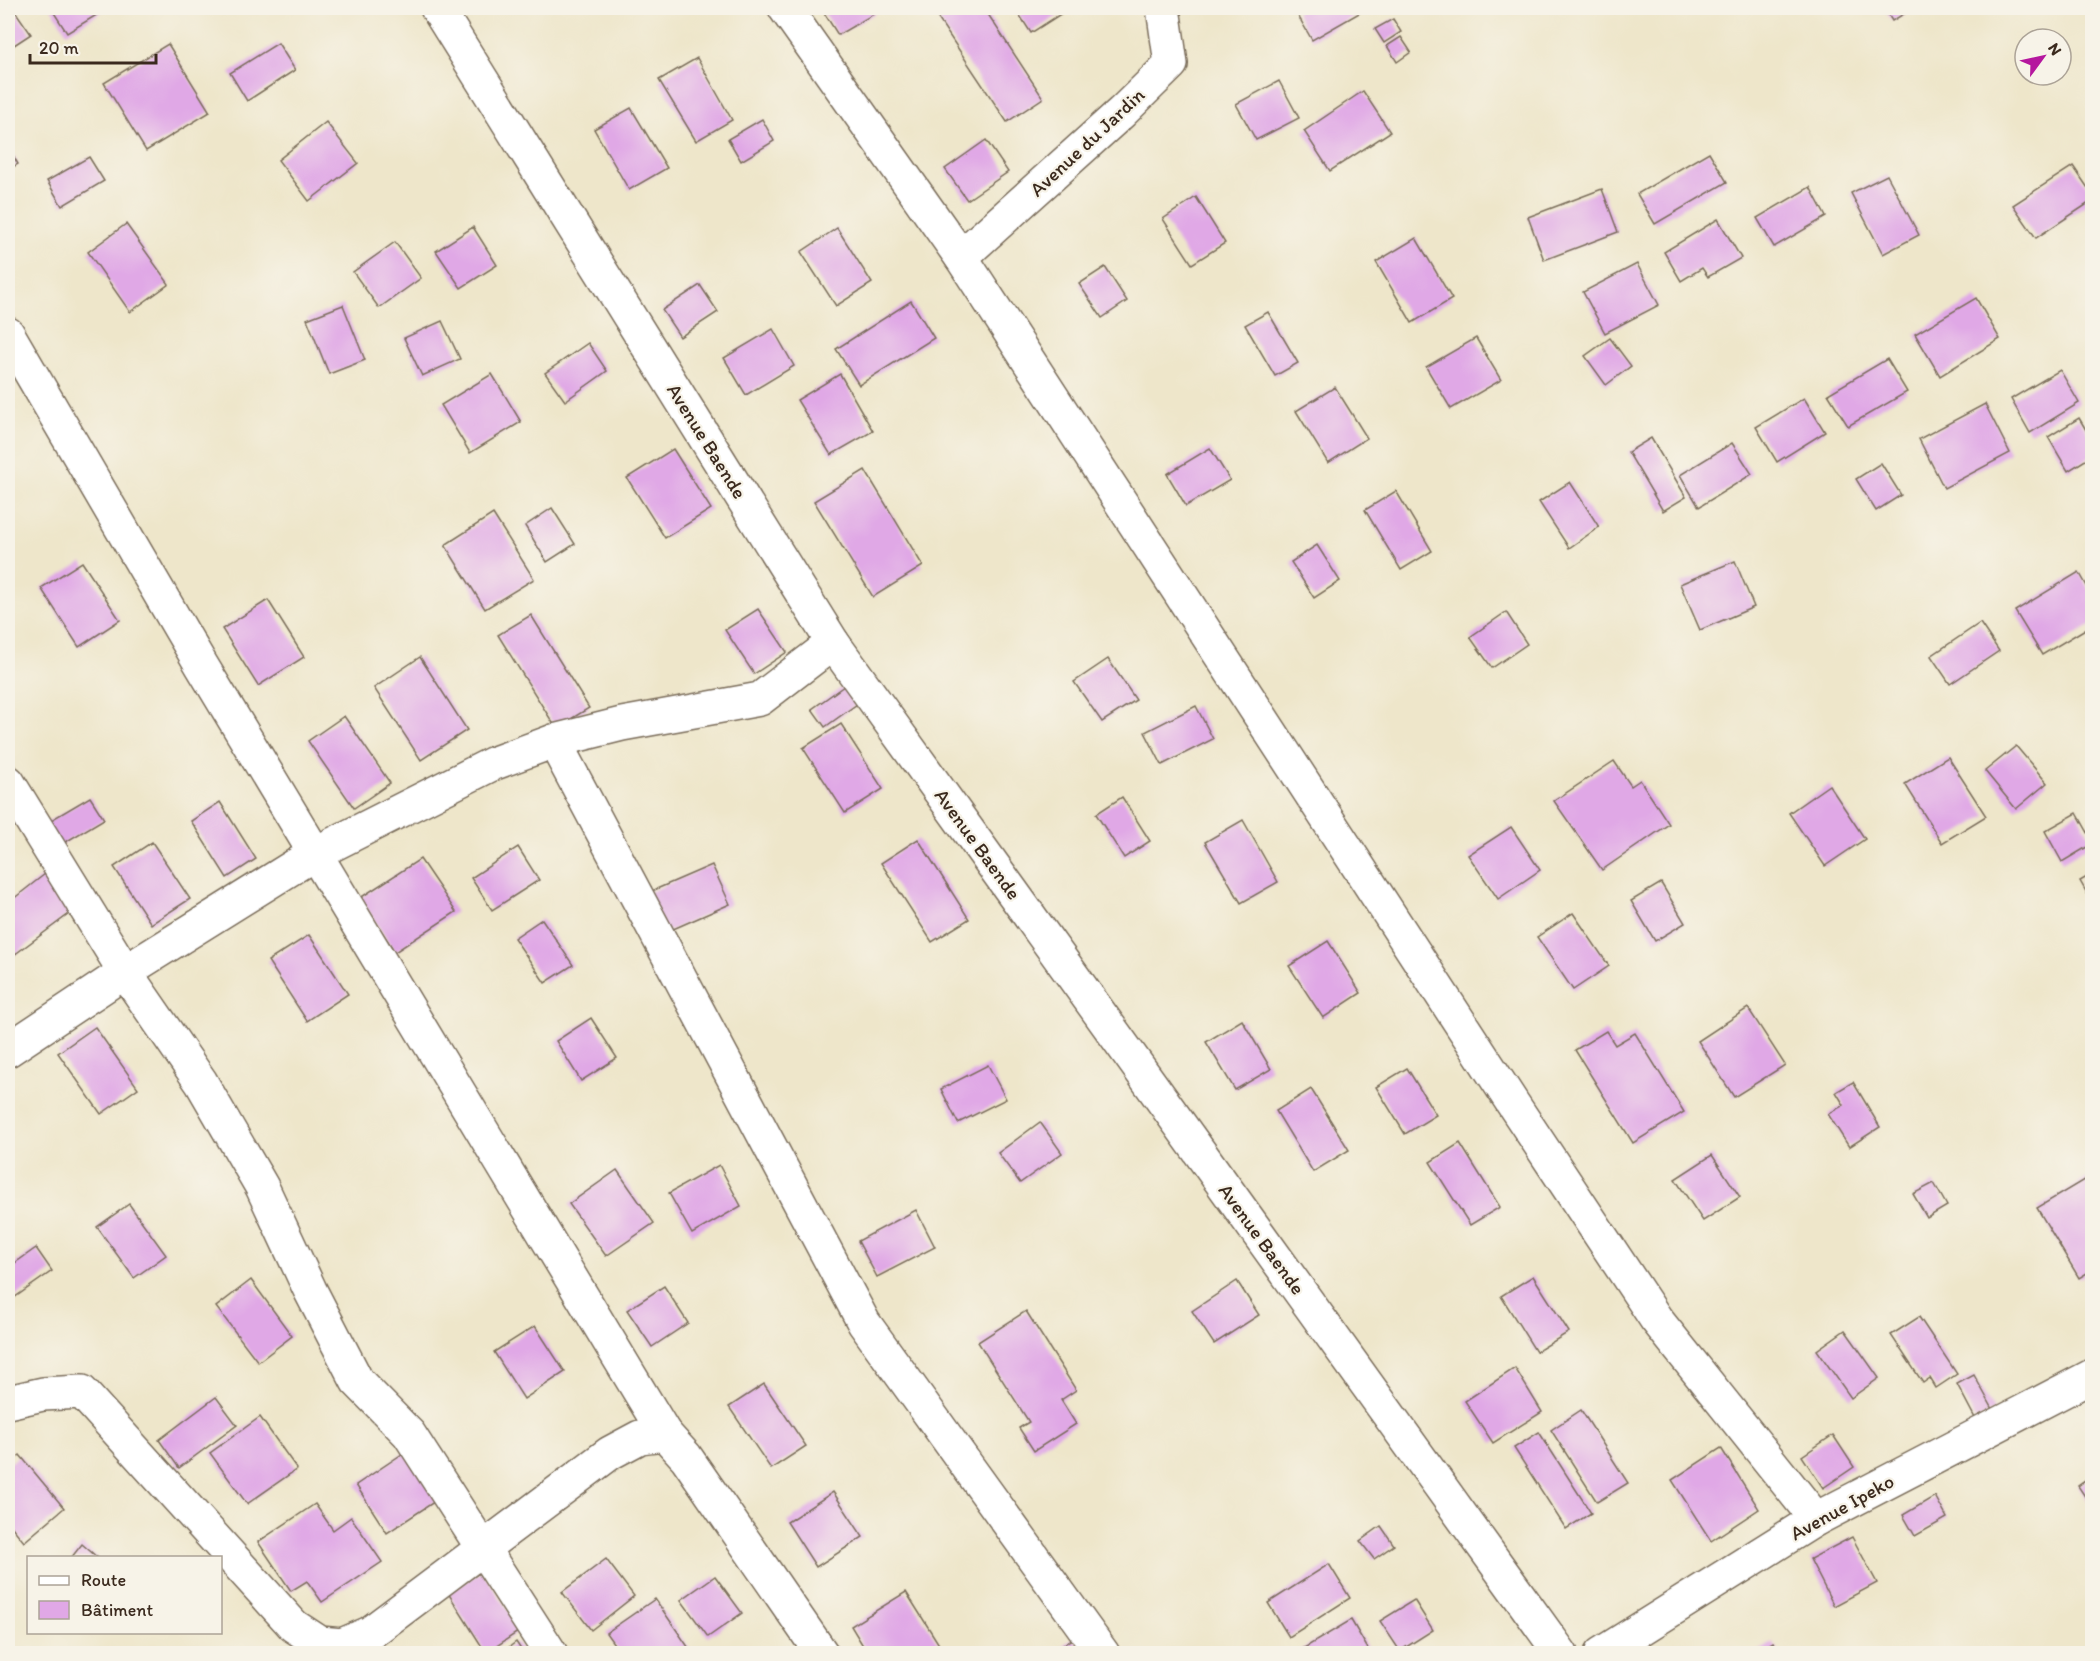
<svg xmlns="http://www.w3.org/2000/svg" width="2100" height="1661" viewBox="0 0 2100 1661" font-family="Itim,sans-serif">
  <style>
    .building { fill: #e0a8e6 }
    .lines { fill: none; stroke-linecap: round; stroke-linejoin: round }
    .minor-casing { stroke: #7a6c5a; stroke-width: 36 }
    .minor { stroke: #fff; stroke-width: 33 }
    .labels { text-anchor: middle; dominant-baseline: central; stroke-width: 4.5; stroke-linejoin: round; paint-order: stroke }
    .street-label { font-size: 20px; fill: #3b2a1e; stroke: #f7f3e8 }
  </style>
  <rect width="100%" height="100%" fill="#f7f3e8"/>
  <filter id="ink" filterUnits="userSpaceOnUse"><feTurbulence type="fractalNoise" baseFrequency=".0167" numOctaves="2"/><feDisplacementMap in="SourceGraphic" scale="12" xChannelSelector="R" yChannelSelector="G"/><feConvolveMatrix kernelMatrix="1 2 1 2 8 2 1 2 1" color-interpolation-filters="sRGB"/></filter>
  <filter id="wash" filterUnits="userSpaceOnUse"><feTurbulence type="fractalNoise" baseFrequency=".008" numOctaves="4" result="noise"/><feDisplacementMap in="SourceGraphic" scale="24" xChannelSelector="R" yChannelSelector="G"/><feGaussianBlur stdDeviation="1.35" result="paint"/><feColorMatrix in="noise" values="0 0 0 0 0 0 0 0 0 0 0 0 0 0 0 0 0 1.4 0 .05"/><feComposite in="paint" operator="in"/></filter>
  <g filter="url(#wash)">
    <rect width="100%" height="100%" fill="#eee6ca"/>
    <g id="blocks">
      <g class="building">
        <path d="M 8,8 L 13,8 L 31,34 L 8,49 Z"/>
        <path d="M 51,8 L 108,8 L 67,33 Z"/>
        <path d="M 821,8 L 884,8 L 838,35 Z"/>
        <path d="M 931,8 L 984,8 L 1043,98 L 1007,122 Z"/>
        <path d="M 1015,8 L 1070,8 L 1031,33 Z"/>
        <path d="M 1304,8 L 1368,8 L 1312,40 L 1296,12 Z"/>
        <path d="M 1884,8 L 1914,8 L 1892,21 Z"/>
        <path d="M 1393,19 L 1401,32 L 1384,43 L 1375,29 Z"/>
        <path d="M 1401,37 L 1411,52 L 1397,62 L 1387,46 Z"/>
        <path d="M 278,43 L 295,70 L 247,101 L 230,73 Z"/>
        <path d="M 168,44 L 210,112 L 146,151 L 104,83 Z"/>
        <path d="M 697,58 L 732,120 L 696,141 L 659,80 Z"/>
        <path d="M 1279,81 L 1299,118 L 1256,140 L 1236,104 Z"/>
        <path d="M 1363,91 L 1390,132 L 1330,171 L 1304,131 Z"/>
        <path d="M 631,108 L 667,168 L 629,190 L 594,129 Z"/>
        <path d="M 762,119 L 774,141 L 741,161 L 728,139 Z"/>
        <path d="M 326,122 L 358,163 L 309,201 L 278,160 Z"/>
        <path d="M 986,140 L 1008,172 L 967,200 L 945,169 Z"/>
        <path d="M 8,147 L 18,164 L 8,170 Z"/>
        <path d="M 1709,152 L 1727,182 L 1655,224 L 1637,194 Z"/>
        <path d="M 89,157 L 104,181 L 62,206 L 47,181 Z"/>
        <path d="M 2073,166 L 2092,194 L 2092,201 L 2036,238 L 2013,205 Z"/>
        <path d="M 1887,175 L 1919,235 L 1883,254 L 1851,193 Z"/>
        <path d="M 1810,187 L 1826,217 L 1774,247 L 1757,218 Z"/>
        <path d="M 1602,189 L 1618,232 L 1544,260 L 1528,217 Z"/>
        <path d="M 1196,197 L 1225,243 L 1192,264 L 1163,219 Z"/>
        <path d="M 1718,219 L 1741,258 L 1708,277 L 1702,268 L 1681,281 L 1664,252 Z"/>
        <path d="M 126,224 L 169,284 L 130,312 L 88,252 Z"/>
        <path d="M 473,227 L 497,265 L 461,288 L 436,251 Z"/>
        <path d="M 837,228 L 872,283 L 836,306 L 801,252 Z"/>
        <path d="M 1416,238 L 1452,299 L 1412,323 L 1376,262 Z"/>
        <path d="M 395,242 L 421,278 L 379,308 L 353,272 Z"/>
        <path d="M 1637,264 L 1659,305 L 1605,333 L 1583,292 Z"/>
        <path d="M 1105,267 L 1127,301 L 1102,318 L 1079,284 Z"/>
        <path d="M 700,285 L 718,312 L 680,337 L 662,310 Z"/>
        <path d="M 1976,298 L 2000,339 L 1940,376 L 1915,334 Z"/>
        <path d="M 911,301 L 934,338 L 859,385 L 836,349 Z"/>
        <path d="M 343,305 L 365,360 L 329,374 L 307,319 Z"/>
        <path d="M 1268,312 L 1298,363 L 1275,376 L 1245,325 Z"/>
        <path d="M 442,321 L 460,359 L 422,376 L 404,338 Z"/>
        <path d="M 773,329 L 794,366 L 746,395 L 724,358 Z"/>
        <path d="M 1476,338 L 1501,380 L 1451,409 L 1426,367 Z"/>
        <path d="M 1610,338 L 1631,366 L 1606,385 L 1585,356 Z"/>
        <path d="M 588,343 L 607,371 L 565,401 L 545,373 Z"/>
        <path d="M 1887,359 L 1907,392 L 1848,426 L 1828,394 Z"/>
        <path d="M 2060,370 L 2079,403 L 2030,433 L 2011,399 Z"/>
        <path d="M 492,374 L 521,422 L 470,453 L 441,405 Z"/>
        <path d="M 840,374 L 873,431 L 831,455 L 797,400 Z"/>
        <path d="M 1335,387 L 1367,438 L 1328,463 L 1296,411 Z"/>
        <path d="M 1804,398 L 1825,432 L 1777,462 L 1756,427 Z"/>
        <path d="M 1985,404 L 2010,453 L 1944,488 L 1919,439 Z"/>
        <path d="M 2079,418 L 2092,440 L 2092,456 L 2068,471 L 2048,437 Z"/>
        <path d="M 1651,438 L 1686,497 L 1663,511 L 1628,452 Z"/>
        <path d="M 1732,443 L 1752,474 L 1699,507 L 1680,475 Z"/>
        <path d="M 1210,448 L 1230,480 L 1186,506 L 1167,474 Z"/>
        <path d="M 673,449 L 711,509 L 665,538 L 627,478 Z"/>
        <path d="M 1881,463 L 1901,495 L 1876,511 L 1856,479 Z"/>
        <path d="M 865,470 L 923,566 L 873,597 L 814,501 Z"/>
        <path d="M 1570,482 L 1599,527 L 1569,548 L 1539,502 Z"/>
        <path d="M 1396,491 L 1432,551 L 1401,570 L 1365,510 Z"/>
        <path d="M 552,508 L 575,544 L 547,562 L 525,526 Z"/>
        <path d="M 493,514 L 534,579 L 485,609 L 445,545 Z"/>
        <path d="M 1317,545 L 1340,581 L 1314,598 L 1291,562 Z"/>
        <path d="M 1735,561 L 1754,607 L 1700,630 L 1680,584 Z"/>
        <path d="M 82,562 L 120,620 L 79,647 L 41,588 Z"/>
        <path d="M 2079,572 L 2092,595 L 2092,625 L 2042,655 L 2015,611 Z"/>
        <path d="M 268,600 L 304,657 L 258,686 L 222,629 Z"/>
        <path d="M 758,609 L 787,652 L 754,674 L 725,630 Z"/>
        <path d="M 1506,612 L 1527,644 L 1492,668 L 1470,637 Z"/>
        <path d="M 531,615 L 589,708 L 556,728 L 498,635 Z"/>
        <path d="M 1980,623 L 1999,651 L 1950,684 L 1931,656 Z"/>
        <path d="M 420,657 L 467,730 L 421,760 L 374,688 Z"/>
        <path d="M 1108,659 L 1136,700 L 1102,722 L 1074,682 Z"/>
        <path d="M 844,686 L 857,704 L 825,727 L 812,709 Z"/>
        <path d="M 1196,706 L 1213,739 L 1162,765 L 1145,732 Z"/>
        <path d="M 344,716 L 390,783 L 354,808 L 308,741 Z"/>
        <path d="M 841,724 L 883,789 L 845,813 L 803,748 Z"/>
        <path d="M 2016,746 L 2047,783 L 2016,809 L 1985,771 Z"/>
        <path d="M 1948,757 L 1986,816 L 1942,843 L 1905,784 Z"/>
        <path d="M 1614,761 L 1631,786 L 1640,780 L 1669,824 L 1602,870 L 1554,801 Z"/>
        <path d="M 1829,785 L 1865,839 L 1825,866 L 1789,813 Z"/>
        <path d="M 90,797 L 104,819 L 59,846 L 46,823 Z"/>
        <path d="M 1122,797 L 1150,841 L 1124,858 L 1096,814 Z"/>
        <path d="M 220,802 L 256,859 L 227,878 L 191,821 Z"/>
        <path d="M 2077,813 L 2092,840 L 2092,844 L 2062,862 L 2045,831 Z"/>
        <path d="M 1243,820 L 1278,882 L 1241,903 L 1205,842 Z"/>
        <path d="M 1511,827 L 1540,870 L 1498,899 L 1468,855 Z"/>
        <path d="M 918,839 L 969,919 L 932,942 L 881,863 Z"/>
        <path d="M 152,842 L 190,899 L 151,924 L 114,867 Z"/>
        <path d="M 518,847 L 539,880 L 492,910 L 471,878 Z"/>
        <path d="M 420,859 L 456,912 L 395,952 L 360,898 Z"/>
        <path d="M 712,865 L 730,904 L 662,934 L 645,894 Z"/>
        <path d="M 45,874 L 73,911 L 14,955 L 8,947 L 8,903 Z"/>
        <path d="M 2092,874 L 2092,902 L 2080,881 Z"/>
        <path d="M 1661,883 L 1685,923 L 1655,941 L 1631,901 Z"/>
        <path d="M 1573,913 L 1609,966 L 1573,990 L 1537,937 Z"/>
        <path d="M 542,919 L 573,965 L 545,983 L 514,938 Z"/>
        <path d="M 309,935 L 348,994 L 307,1021 L 268,961 Z"/>
        <path d="M 1328,941 L 1361,993 L 1323,1018 L 1289,966 Z"/>
        <path d="M 1748,1008 L 1785,1065 L 1734,1097 L 1698,1041 Z"/>
        <path d="M 591,1018 L 617,1058 L 581,1081 L 556,1041 Z"/>
        <path d="M 1242,1020 L 1271,1069 L 1235,1090 L 1206,1042 Z"/>
        <path d="M 95,1027 L 138,1088 L 101,1114 L 58,1053 Z"/>
        <path d="M 1606,1031 L 1615,1045 L 1635,1033 L 1684,1112 L 1633,1143 L 1575,1050 Z"/>
        <path d="M 988,1065 L 1006,1099 L 958,1123 L 941,1089 Z"/>
        <path d="M 1407,1068 L 1436,1115 L 1405,1134 L 1376,1087 Z"/>
        <path d="M 1853,1082 L 1880,1127 L 1849,1147 L 1828,1114 L 1844,1105 L 1836,1092 Z"/>
        <path d="M 1311,1089 L 1349,1150 L 1313,1172 L 1276,1111 Z"/>
        <path d="M 1040,1122 L 1062,1153 L 1020,1183 L 998,1153 Z"/>
        <path d="M 1460,1143 L 1500,1207 L 1470,1225 L 1430,1162 Z"/>
        <path d="M 1712,1155 L 1740,1197 L 1703,1221 L 1675,1179 Z"/>
        <path d="M 719,1165 L 741,1206 L 692,1234 L 669,1193 Z"/>
        <path d="M 617,1170 L 654,1223 L 606,1256 L 569,1204 Z"/>
        <path d="M 2092,1175 L 2092,1270 L 2079,1278 L 2037,1208 Z"/>
        <path d="M 1934,1183 L 1947,1206 L 1927,1218 L 1913,1194 Z"/>
        <path d="M 129,1204 L 166,1255 L 134,1278 L 97,1227 Z"/>
        <path d="M 916,1210 L 935,1247 L 877,1277 L 858,1241 Z"/>
        <path d="M 36,1248 L 52,1271 L 8,1302 L 8,1268 Z"/>
        <path d="M 1533,1276 L 1569,1332 L 1536,1352 L 1501,1296 Z"/>
        <path d="M 251,1280 L 292,1336 L 258,1362 L 216,1307 Z"/>
        <path d="M 1237,1281 L 1259,1315 L 1214,1344 L 1192,1311 Z"/>
        <path d="M 664,1286 L 688,1323 L 652,1347 L 627,1310 Z"/>
        <path d="M 1026,1311 L 1076,1390 L 1061,1400 L 1076,1424 L 1034,1451 L 1019,1428 L 1029,1422 L 978,1342 Z"/>
        <path d="M 1919,1317 L 1957,1374 L 1936,1388 L 1930,1378 L 1923,1383 L 1891,1335 Z"/>
        <path d="M 535,1326 L 565,1372 L 524,1399 L 494,1352 Z"/>
        <path d="M 1845,1330 L 1879,1378 L 1851,1398 L 1817,1350 Z"/>
        <path d="M 1515,1368 L 1542,1412 L 1493,1443 L 1465,1401 Z"/>
        <path d="M 1974,1375 L 1994,1411 L 1976,1420 L 1957,1384 Z"/>
        <path d="M 764,1384 L 806,1446 L 771,1469 L 729,1407 Z"/>
        <path d="M 216,1397 L 237,1425 L 179,1468 L 159,1440 Z"/>
        <path d="M 1581,1410 L 1628,1483 L 1597,1502 L 1551,1430 Z"/>
        <path d="M 260,1417 L 297,1469 L 247,1504 L 210,1453 Z"/>
        <path d="M 1539,1432 L 1591,1513 L 1566,1529 L 1514,1448 Z"/>
        <path d="M 1833,1435 L 1854,1467 L 1823,1488 L 1802,1456 Z"/>
        <path d="M 1721,1448 L 1759,1509 L 1711,1541 L 1672,1480 Z"/>
        <path d="M 408,1450 L 440,1498 L 387,1533 L 356,1485 Z"/>
        <path d="M 20,1455 L 64,1508 L 24,1542 L 8,1522 L 8,1465 Z"/>
        <path d="M 2092,1476 L 2092,1507 L 2078,1486 Z"/>
        <path d="M 833,1492 L 863,1537 L 816,1567 L 787,1522 Z"/>
        <path d="M 1935,1496 L 1947,1518 L 1915,1536 L 1903,1515 Z"/>
        <path d="M 315,1504 L 333,1530 L 351,1517 L 382,1562 L 322,1602 L 307,1581 L 291,1591 L 258,1542 Z"/>
        <path d="M 1381,1526 L 1394,1545 L 1374,1559 L 1360,1541 Z"/>
        <path d="M 1852,1537 L 1877,1583 L 1834,1606 L 1810,1559 Z"/>
        <path d="M 82,1544 L 98,1558 L 71,1558 Z"/>
        <path d="M 606,1559 L 634,1596 L 591,1630 L 562,1592 Z"/>
        <path d="M 1329,1564 L 1350,1598 L 1289,1637 L 1268,1603 Z"/>
        <path d="M 482,1571 L 521,1630 L 486,1653 L 448,1593 Z"/>
        <path d="M 715,1576 L 742,1613 L 708,1637 L 681,1600 Z"/>
        <path d="M 906,1592 L 945,1654 L 868,1654 L 851,1626 Z"/>
        <path d="M 655,1599 L 693,1654 L 621,1654 L 606,1633 Z"/>
        <path d="M 1414,1600 L 1433,1630 L 1400,1651 L 1380,1621 Z"/>
        <path d="M 1351,1620 L 1371,1654 L 1294,1654 Z"/>
        <path d="M 1073,1638 L 1084,1654 L 1051,1654 Z"/>
        <path d="M 516,1642 L 524,1654 L 500,1654 Z"/>
        <path d="M 1773,1642 L 1780,1654 L 1754,1654 Z"/>
      </g>
    </g>
  </g>
  <g filter="url(#ink)">
    <use href="#blocks" fill-opacity="0" stroke="#7a6c5a" stroke-width="1.5"/>
    <g class="lines">
      <defs>
        <g id="minor">
          <path d="M 437,8 L 833,643 L 1561,1654"/>
          <path d="M 785,8 L 961,257 L 1513,1104 L 1656,1319 L 1816,1519"/>
          <path d="M 961,257 L 1122,112 L 1171,64 L 1163,8"/>
          <path d="M 8,334 L 202,666 L 665,1434"/>
          <path d="M 554,741 L 864,1323 L 1103,1654"/>
          <path d="M 8,782 L 125,972 L 201,1082 L 262,1187 L 310,1290 L 357,1381 L 409,1434 L 551,1654"/>
          <path d="M 8,1050 L 125,972 L 314,854 L 492,764 L 554,741 L 622,724 L 760,699 L 833,643"/>
          <path d="M 8,1402 L 43,1394 L 82,1392 L 294,1626 L 320,1643 L 342,1645 L 370,1633 L 610,1453 L 640,1437 L 665,1434 L 686,1457 L 822,1654"/>
          <path d="M 1601,1654 L 1816,1519 L 2092,1376"/>
        </g>
      </defs>
      <use href="#minor" class="minor-casing"/>
      <use href="#minor" class="minor"/>
    </g>
  </g>
  <g class="labels">
    <g class="street-label">
      <text transform="translate(1087 142) rotate(-43)">Avenue du Jardin</text>
      <text transform="translate(707 441) rotate(58)">Avenue Baende</text>
      <text transform="translate(978 844) rotate(54)">Avenue Baende</text>
      <text transform="translate(1262 1239) rotate(54)">Avenue Baende</text>
      <text transform="translate(1842 1507) rotate(-29)">Avenue Ipeko</text>
    </g>
  </g>
  <rect width="2100" height="1661" fill="none" stroke="#f7f3e8" stroke-width="30"/>
  <rect x="27" y="1556" width="195" height="78" fill="#f7f3e8" stroke="#aca397" stroke-width="1.5"/>
  <rect x="39" y="1576" width="30" height="9" fill="#ffffff" stroke="#aca397" stroke-width="1.5"/>
  <text x="81" y="1586" font-size="18" fill="#3b2a1e">Route</text>
  <rect x="39" y="1601" width="30" height="18" fill="#e0a8e6" stroke="#aca397" stroke-width="1.5"/>
  <text x="81" y="1616" font-size="18" fill="#3b2a1e">Bâtiment</text>
  <g transform="translate(2043 57) rotate(57)"><circle r="28" fill="#f7f3e8" stroke="#aca397" stroke-width="1.5"/>
  <path d="M0-4.5L10 22L0 15L-10 22Z" fill="#b5179e"/>
  <text y="-9" font-size="16" font-weight="bold" text-anchor="middle" fill="#3b2a1e">N</text>
  </g>
  <path d="M30 54v9h126v-9" fill="none" stroke="#3b2a1e" stroke-width="3"/>
  <text x="39" y="54" font-size="18" fill="#3b2a1e" stroke="#f7f3e8" stroke-width="4.5" paint-order="stroke">20 m</text>
</svg>
